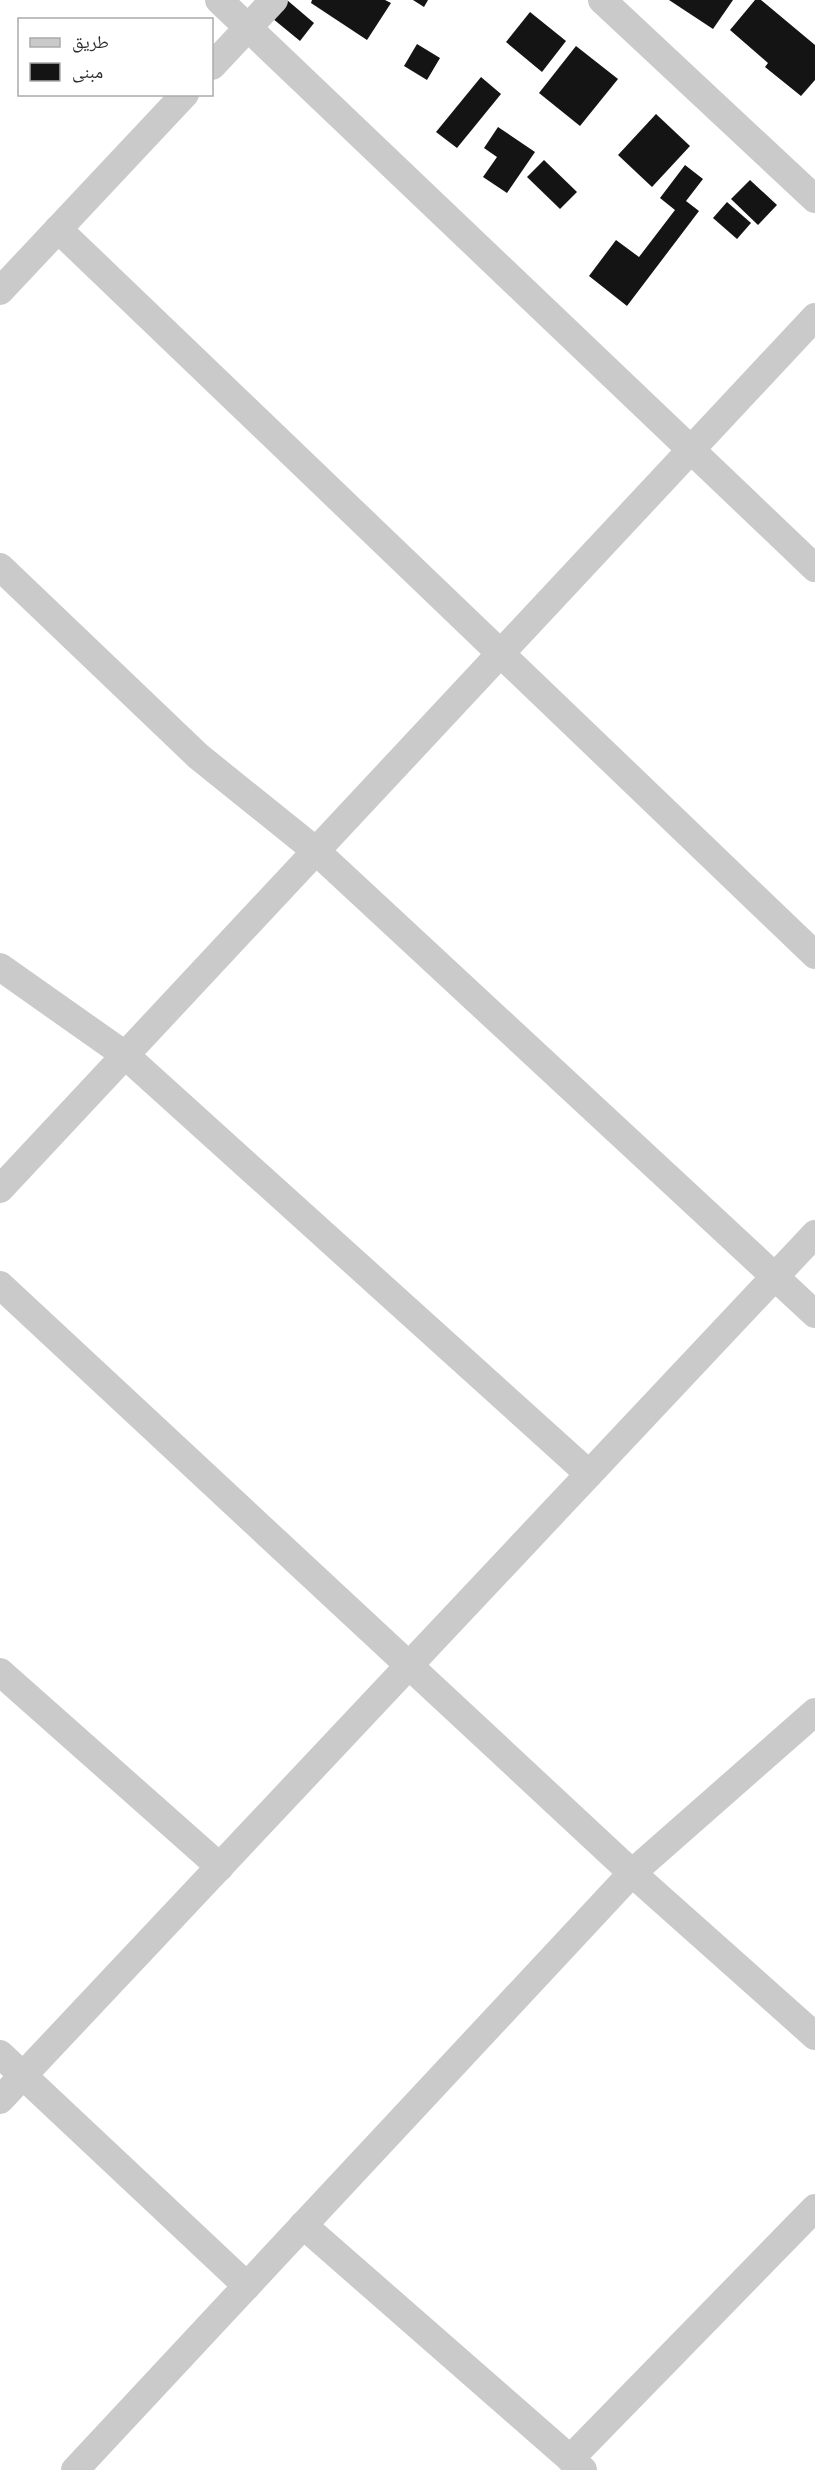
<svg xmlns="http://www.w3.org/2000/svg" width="815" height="2470" viewBox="0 0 815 2470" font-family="Poppins,'Noto Naskh Arabic',sans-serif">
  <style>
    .building { fill: #141414 }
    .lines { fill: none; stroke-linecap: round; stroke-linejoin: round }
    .street { stroke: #cacaca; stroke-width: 28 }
  </style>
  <rect width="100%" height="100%" fill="#fff"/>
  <g class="building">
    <path d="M 287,0 L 314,23 L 300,41 L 272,18 Z"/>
    <path d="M 312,0 L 385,0 L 391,3 L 367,40 L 311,3 Z"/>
    <path d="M 413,0 L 428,0 L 424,7 Z"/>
    <path d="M 669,0 L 733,0 L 713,29 Z"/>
    <path d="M 755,0 L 761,0 L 815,45 L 815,80 L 801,96 L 765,67 L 768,63 L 730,30 Z"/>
    <path d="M 530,12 L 566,41 L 542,72 L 506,42 Z"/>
    <path d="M 417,44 L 440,58 L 427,80 L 404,66 Z"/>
    <path d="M 576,46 L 618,79 L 580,126 L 539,93 Z"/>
    <path d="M 481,77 L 501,94 L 457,148 L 436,132 Z"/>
    <path d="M 656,114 L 690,146 L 652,187 L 618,155 Z"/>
    <path d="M 498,127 L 535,152 L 507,193 L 483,177 L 497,157 L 484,148 Z"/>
    <path d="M 544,160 L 577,192 L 560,209 L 527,177 Z"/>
    <path d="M 685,165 L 703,179 L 686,201 L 699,211 L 627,306 L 589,276 L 616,240 L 639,257 L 675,210 L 660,198 Z"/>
    <path d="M 750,180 L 777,205 L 758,225 L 731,199 Z"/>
    <path d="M 727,202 L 751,223 L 737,239 L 713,218 Z"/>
  </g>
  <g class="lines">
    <g class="street">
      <path d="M 219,0 L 815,568"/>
      <path d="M 602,0 L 815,199"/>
      <path d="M 212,66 L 274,0"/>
      <path d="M 58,229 L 815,955"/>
      <path d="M 0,291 L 185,94"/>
      <path d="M 0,567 L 198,756 L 316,851 L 815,1314"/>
      <path d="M 0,967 L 125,1055 L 589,1474"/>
      <path d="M 0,1189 L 815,317"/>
      <path d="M 0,1285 L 632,1873 L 815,2036"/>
      <path d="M 0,1672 L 220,1867"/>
      <path d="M 0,2054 L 247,2286"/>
      <path d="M 0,2100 L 815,1234"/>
      <path d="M 303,2225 L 583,2470"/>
      <path d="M 570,2459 L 815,2208"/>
      <path d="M 75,2470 L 632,1873 L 815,1712"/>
    </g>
  </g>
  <rect x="18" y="18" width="195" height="78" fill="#ffffff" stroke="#ababab" stroke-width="1.5"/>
  <rect x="30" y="38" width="30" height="9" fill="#cacaca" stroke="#ababab" stroke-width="1.5"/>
  <text x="72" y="48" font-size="18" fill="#2d2d2d">طريق</text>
  <rect x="30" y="63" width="30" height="18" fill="#141414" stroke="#ababab" stroke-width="1.5"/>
  <text x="72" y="78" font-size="18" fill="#2d2d2d">مبنى</text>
</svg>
